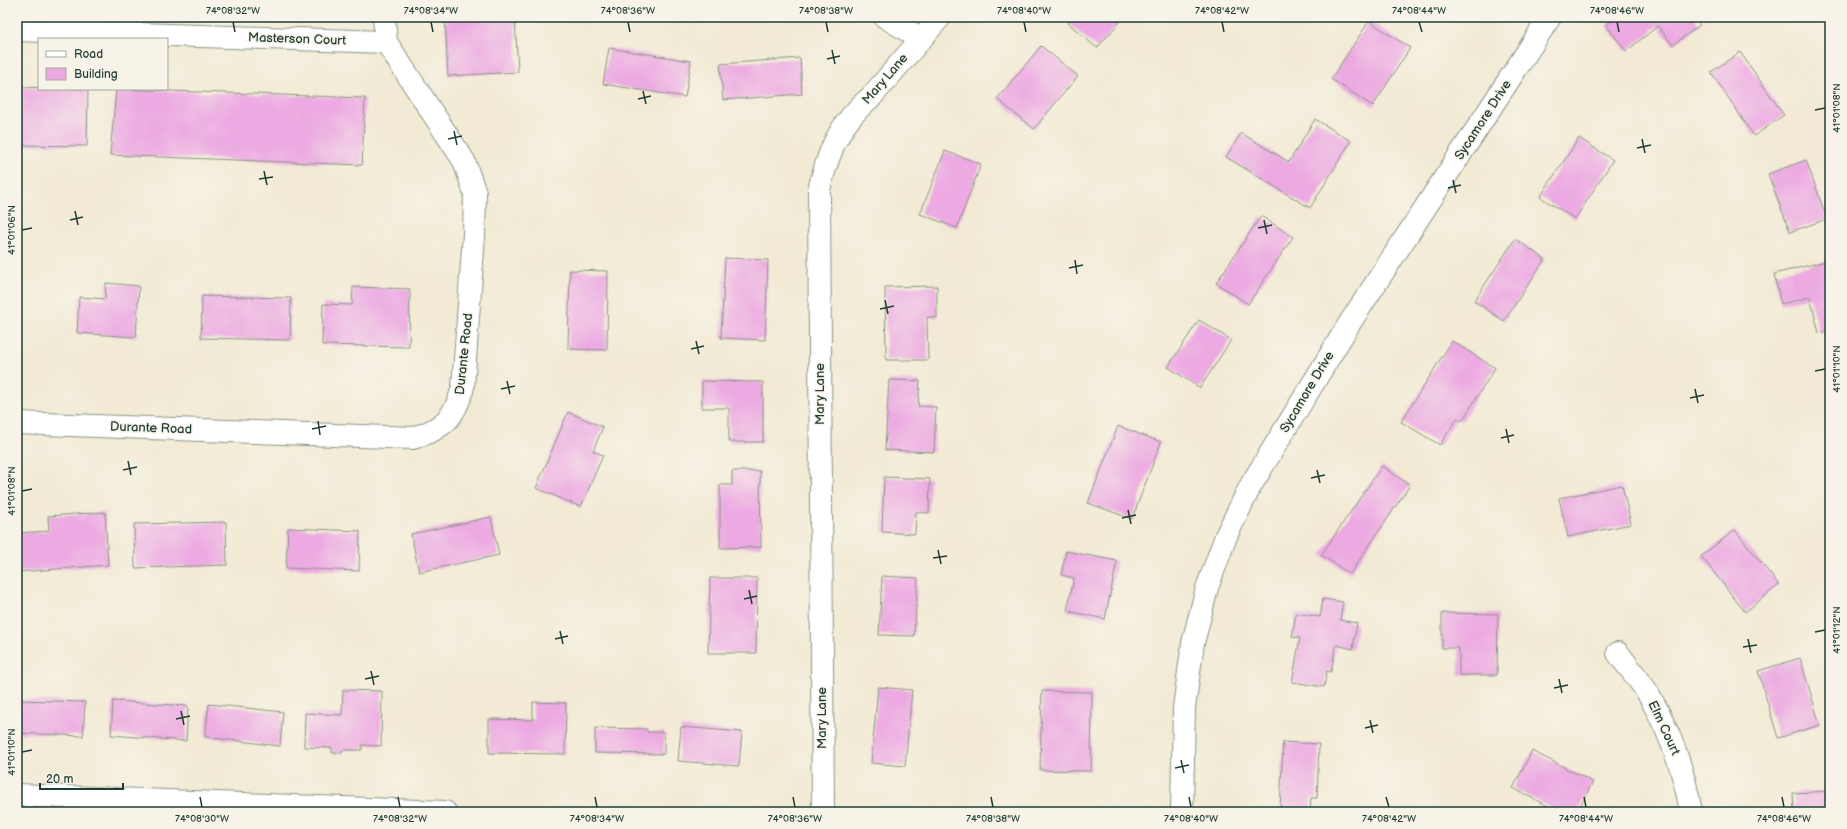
<svg xmlns="http://www.w3.org/2000/svg" width="1847" height="829" viewBox="0 0 1847 829" font-family="'Balsamiq Sans',sans-serif">
  <style>
    .building { fill: #eca9e2 }
    .lines { fill: none; stroke-linecap: round; stroke-linejoin: round }
    .minor-casing { stroke: #889484; stroke-width: 24 }
    .minor { stroke: #fff; stroke-width: 22 }
    .ticks { fill: none; stroke: #1f3d34; stroke-width: 1.5 }
    .labels { text-anchor: middle; dominant-baseline: central; stroke-width: 3; stroke-linejoin: round; paint-order: stroke }
    .street-label { font-size: 13px; fill: #1f3d34; stroke: #f7f3e8 }
    .neatline { fill: none; stroke: #1f3d34; stroke-width: 1.5 }
    .ticks-label { font-size: 10px; text-anchor: middle; fill: #1f3d34 }
  </style>
  <rect width="100%" height="100%" fill="#f7f3e8"/>
  <filter id="ink" filterUnits="userSpaceOnUse"><feTurbulence type="fractalNoise" baseFrequency=".025" numOctaves="2"/><feDisplacementMap in="SourceGraphic" scale="8" xChannelSelector="R" yChannelSelector="G"/><feConvolveMatrix kernelMatrix="1 2 1 2 8 2 1 2 1" color-interpolation-filters="sRGB"/></filter>
  <filter id="wash" filterUnits="userSpaceOnUse"><feTurbulence type="fractalNoise" baseFrequency=".012" numOctaves="4" result="noise"/><feDisplacementMap in="SourceGraphic" scale="16" xChannelSelector="R" yChannelSelector="G"/><feGaussianBlur stdDeviation="0.9" result="paint"/><feColorMatrix in="noise" values="0 0 0 0 0 0 0 0 0 0 0 0 0 0 0 0 0 1.4 0 .05"/><feComposite in="paint" operator="in"/></filter>
  <g filter="url(#wash)">
    <rect width="100%" height="100%" fill="#f2ead4"/>
    <g id="blocks">
      <g class="building">
        <path d="M 445,17 L 515,17 L 518,72 L 448,76 Z"/>
        <path d="M 1074,17 L 1124,17 L 1097,48 L 1068,23 Z"/>
        <path d="M 1617,17 L 1694,17 L 1700,25 L 1673,45 L 1658,26 L 1626,51 L 1606,25 Z"/>
        <path d="M 1369,21 L 1410,48 L 1373,106 L 1331,79 Z"/>
        <path d="M 1041,46 L 1078,76 L 1034,129 L 997,99 Z"/>
        <path d="M 609,48 L 691,61 L 685,97 L 603,84 Z"/>
        <path d="M 1740,52 L 1784,115 L 1754,136 L 1711,72 Z"/>
        <path d="M 800,58 L 802,94 L 723,100 L 720,64 Z"/>
        <path d="M 17,87 L 88,89 L 87,146 L 17,145 Z"/>
        <path d="M 116,89 L 365,98 L 362,165 L 110,155 Z"/>
        <path d="M 1315,119 L 1351,141 L 1310,208 L 1226,157 L 1241,133 L 1289,162 Z"/>
        <path d="M 1579,138 L 1613,160 L 1575,219 L 1540,197 Z"/>
        <path d="M 945,151 L 981,164 L 957,228 L 920,214 Z"/>
        <path d="M 1806,160 L 1827,219 L 1790,232 L 1768,174 Z"/>
        <path d="M 1261,216 L 1293,237 L 1248,304 L 1216,283 Z"/>
        <path d="M 1515,239 L 1545,259 L 1504,321 L 1474,301 Z"/>
        <path d="M 725,258 L 768,260 L 765,340 L 721,338 Z"/>
        <path d="M 1830,260 L 1830,330 L 1819,333 L 1810,297 L 1781,304 L 1774,274 Z"/>
        <path d="M 570,270 L 608,271 L 607,350 L 568,349 Z"/>
        <path d="M 106,283 L 139,286 L 136,337 L 77,333 L 79,297 L 105,299 Z"/>
        <path d="M 937,286 L 937,318 L 927,317 L 928,360 L 886,360 L 885,287 Z"/>
        <path d="M 353,287 L 410,289 L 409,347 L 322,345 L 323,304 L 352,305 Z"/>
        <path d="M 202,296 L 291,298 L 290,340 L 201,338 Z"/>
        <path d="M 1199,320 L 1231,340 L 1200,388 L 1168,367 Z"/>
        <path d="M 1452,341 L 1495,368 L 1462,421 L 1457,418 L 1440,445 L 1401,422 Z"/>
        <path d="M 889,380 L 920,381 L 918,406 L 936,407 L 934,452 L 885,450 Z"/>
        <path d="M 702,381 L 763,382 L 763,442 L 729,442 L 729,408 L 702,408 Z"/>
        <path d="M 568,412 L 603,427 L 593,451 L 603,455 L 581,507 L 536,488 Z"/>
        <path d="M 1118,426 L 1161,442 L 1132,519 L 1088,503 Z"/>
        <path d="M 1382,466 L 1410,485 L 1350,574 L 1321,555 Z"/>
        <path d="M 732,471 L 760,471 L 761,547 L 720,548 L 720,485 L 732,485 Z"/>
        <path d="M 884,477 L 930,479 L 929,513 L 916,512 L 915,534 L 882,532 Z"/>
        <path d="M 1622,485 L 1631,524 L 1568,537 L 1559,498 Z"/>
        <path d="M 105,512 L 108,565 L 19,572 L 17,533 L 49,531 L 48,516 Z"/>
        <path d="M 491,517 L 499,555 L 419,572 L 411,534 Z"/>
        <path d="M 226,522 L 227,565 L 135,568 L 134,524 Z"/>
        <path d="M 288,528 L 360,531 L 359,571 L 286,568 Z"/>
        <path d="M 1735,530 L 1779,585 L 1745,612 L 1701,556 Z"/>
        <path d="M 1066,551 L 1117,561 L 1105,619 L 1067,611 L 1074,578 L 1061,575 Z"/>
        <path d="M 882,576 L 918,578 L 914,636 L 879,635 Z"/>
        <path d="M 710,578 L 757,578 L 756,653 L 708,653 Z"/>
        <path d="M 1323,599 L 1343,602 L 1340,620 L 1357,623 L 1353,649 L 1336,645 L 1331,672 L 1327,671 L 1324,687 L 1292,682 L 1300,638 L 1292,637 L 1296,613 L 1320,617 Z"/>
        <path d="M 1442,613 L 1498,614 L 1497,675 L 1459,675 L 1459,648 L 1442,648 Z"/>
        <path d="M 1800,658 L 1820,725 L 1778,738 L 1758,671 Z"/>
        <path d="M 878,687 L 912,690 L 905,766 L 871,763 Z"/>
        <path d="M 343,690 L 382,691 L 381,746 L 362,745 L 362,750 L 342,750 L 342,753 L 332,753 L 332,748 L 304,747 L 305,713 L 342,715 Z"/>
        <path d="M 1042,691 L 1092,692 L 1091,771 L 1040,770 Z"/>
        <path d="M 17,700 L 85,702 L 83,736 L 17,733 Z"/>
        <path d="M 113,701 L 188,706 L 186,741 L 111,735 Z"/>
        <path d="M 533,702 L 566,703 L 565,754 L 489,753 L 489,719 L 533,720 Z"/>
        <path d="M 209,704 L 283,712 L 280,746 L 205,737 Z"/>
        <path d="M 681,727 L 742,732 L 739,766 L 678,761 Z"/>
        <path d="M 595,728 L 647,729 L 647,732 L 664,732 L 664,754 L 595,753 Z"/>
        <path d="M 1283,742 L 1319,744 L 1317,798 L 1311,798 L 1310,812 L 1280,812 Z"/>
        <path d="M 1532,751 L 1593,782 L 1577,812 L 1559,812 L 1513,788 Z"/>
        <path d="M 1830,791 L 1830,812 L 1794,812 L 1793,793 Z"/>
      </g>
    </g>
  </g>
  <g filter="url(#ink)">
    <use href="#blocks" fill-opacity="0" stroke="#889484" stroke-width="1"/>
    <g class="lines">
      <defs>
        <g id="minor">
          <path d="M 885,17 L 920,38"/>
          <path d="M 17,30 L 386,42"/>
          <path d="M 17,423 L 413,438 C 443,429 455,418 463,387 L 474,235 L 475,193 L 464,161 L 386,42 L 384,17"/>
          <path d="M 1618,653 C 1628,667 1640,680 1649,695 C 1670,732 1684,770 1691,812"/>
          <path d="M 17,795 L 445,812"/>
          <path d="M 823,812 L 819,190 C 829,150 839,123 872,96 L 940,17"/>
          <path d="M 1182,812 L 1184,708 L 1193,643 L 1207,588 L 1226,536 L 1251,485 L 1351,321 L 1550,17"/>
        </g>
      </defs>
      <use href="#minor" class="minor-casing"/>
      <use href="#minor" class="minor"/>
    </g>
  </g>
  <path class="ticks" d="M 233,22 L 235,32M 431,22 L 433,32M 628,22 L 630,32M 826,22 L 828,32M 1024,22 L 1026,32M 1222,22 L 1224,32M 1419,22 L 1422,32M 1617,22 L 1619,32M 832,50 L 835,64M 827,59 L 840,56M 643,91 L 646,104M 638,99 L 651,96M 1815,110 L 1825,108M 454,131 L 457,145M 448,139 L 462,136M 1642,139 L 1645,153M 1637,148 L 1651,145M 264,171 L 267,185M 259,179 L 273,177M 1453,180 L 1456,193M 1448,188 L 1461,185M 75,211 L 78,225M 70,220 L 83,217M 1264,220 L 1267,234M 1258,228 L 1272,225M 22,230 L 32,228M 1075,260 L 1077,274M 1069,268 L 1083,265M 885,300 L 888,314M 880,309 L 894,306M 696,341 L 699,354M 691,349 L 704,346M 1815,371 L 1825,369M 507,381 L 510,394M 501,389 L 515,386M 1695,389 L 1698,403M 1690,398 L 1704,395M 318,421 L 320,435M 312,429 L 326,426M 1506,429 L 1509,443M 1501,438 L 1514,435M 128,461 L 131,475M 123,470 L 137,467M 1317,470 L 1320,483M 1311,478 L 1325,475M 22,491 L 32,489M 1128,510 L 1131,524M 1122,518 L 1136,515M 938,550 L 941,564M 933,558 L 947,556M 749,590 L 752,604M 744,599 L 757,596M 560,631 L 563,644M 1815,632 L 1825,630M 555,639 L 568,636M 1748,639 L 1751,653M 1743,647 L 1757,645M 371,671 L 374,685M 365,679 L 379,676M 1559,679 L 1562,693M 1554,688 L 1568,685M 181,711 L 184,725M 176,719 L 190,716M 1370,720 L 1373,733M 1365,728 L 1378,725M 22,752 L 32,750M 1181,760 L 1184,773M 1175,768 L 1189,765M 200,797 L 202,807M 398,797 L 400,807M 595,797 L 597,807M 793,797 L 795,807M 991,797 L 993,807M 1189,797 L 1191,807M 1386,797 L 1389,807M 1584,797 L 1586,807M 1782,797 L 1784,807"/>
  <g class="labels">
    <g class="street-label">
      <text transform="translate(297 39) rotate(2)">Masterson Court</text>
      <text transform="translate(885 79) rotate(-49)">Mary Lane</text>
      <text transform="translate(1483 120) rotate(-57)">Sycamore Drive</text>
      <text transform="translate(464 354) rotate(-84)">Durante Road</text>
      <text transform="translate(1307 392) rotate(-59)">Sycamore Drive</text>
      <text transform="translate(820 394) rotate(-90)">Mary Lane</text>
      <text transform="translate(151 428) rotate(2)">Durante Road</text>
      <text transform="translate(822 718) rotate(-90)">Mary Lane</text>
      <text transform="translate(1664 728) rotate(65)">Elm Court</text>
    </g>
  </g>
  <rect width="1847" height="829" fill="none" stroke="#f7f3e8" stroke-width="44"/>
  <rect x="38" y="38" width="130" height="52" fill="#f7f3e8" stroke="#a1aaa0"/>
  <rect x="46" y="51" width="20" height="6" fill="#ffffff" stroke="#a1aaa0"/>
  <text x="74" y="58" font-size="12" fill="#1f3d34">Road</text>
  <rect x="46" y="68" width="20" height="12" fill="#eca9e2" stroke="#a1aaa0"/>
  <text x="74" y="78" font-size="12" fill="#1f3d34">Building</text>
  <path d="M40 783v6h83v-6" fill="none" stroke="#1f3d34" stroke-width="2"/>
  <text x="46" y="783" font-size="12" fill="#1f3d34" stroke="#f7f3e8" stroke-width="3" paint-order="stroke">20 m</text>
  <rect x="22" y="22" width="1803" height="785" class="neatline"/>
  <g class="ticks-label">
    <text x="233" y="14">74°08'32"W</text>
    <text x="431" y="14">74°08'34"W</text>
    <text x="628" y="14">74°08'36"W</text>
    <text x="826" y="14">74°08'38"W</text>
    <text x="1024" y="14">74°08'40"W</text>
    <text x="1222" y="14">74°08'42"W</text>
    <text x="1419" y="14">74°08'44"W</text>
    <text x="1617" y="14">74°08'46"W</text>
    <text transform="translate(1836 108) rotate(-90)" y="4">41°01'08"N</text>
    <text transform="translate(11 230) rotate(-90)" y="4">41°01'06"N</text>
    <text transform="translate(1836 369) rotate(-90)" y="4">41°01'10"N</text>
    <text transform="translate(11 491) rotate(-90)" y="4">41°01'08"N</text>
    <text transform="translate(1836 630) rotate(-90)" y="4">41°01'12"N</text>
    <text transform="translate(11 752) rotate(-90)" y="4">41°01'10"N</text>
    <text x="202" y="822">74°08'30"W</text>
    <text x="400" y="822">74°08'32"W</text>
    <text x="597" y="822">74°08'34"W</text>
    <text x="795" y="822">74°08'36"W</text>
    <text x="993" y="822">74°08'38"W</text>
    <text x="1191" y="822">74°08'40"W</text>
    <text x="1389" y="822">74°08'42"W</text>
    <text x="1586" y="822">74°08'44"W</text>
    <text x="1784" y="822">74°08'46"W</text>
  </g>
</svg>
